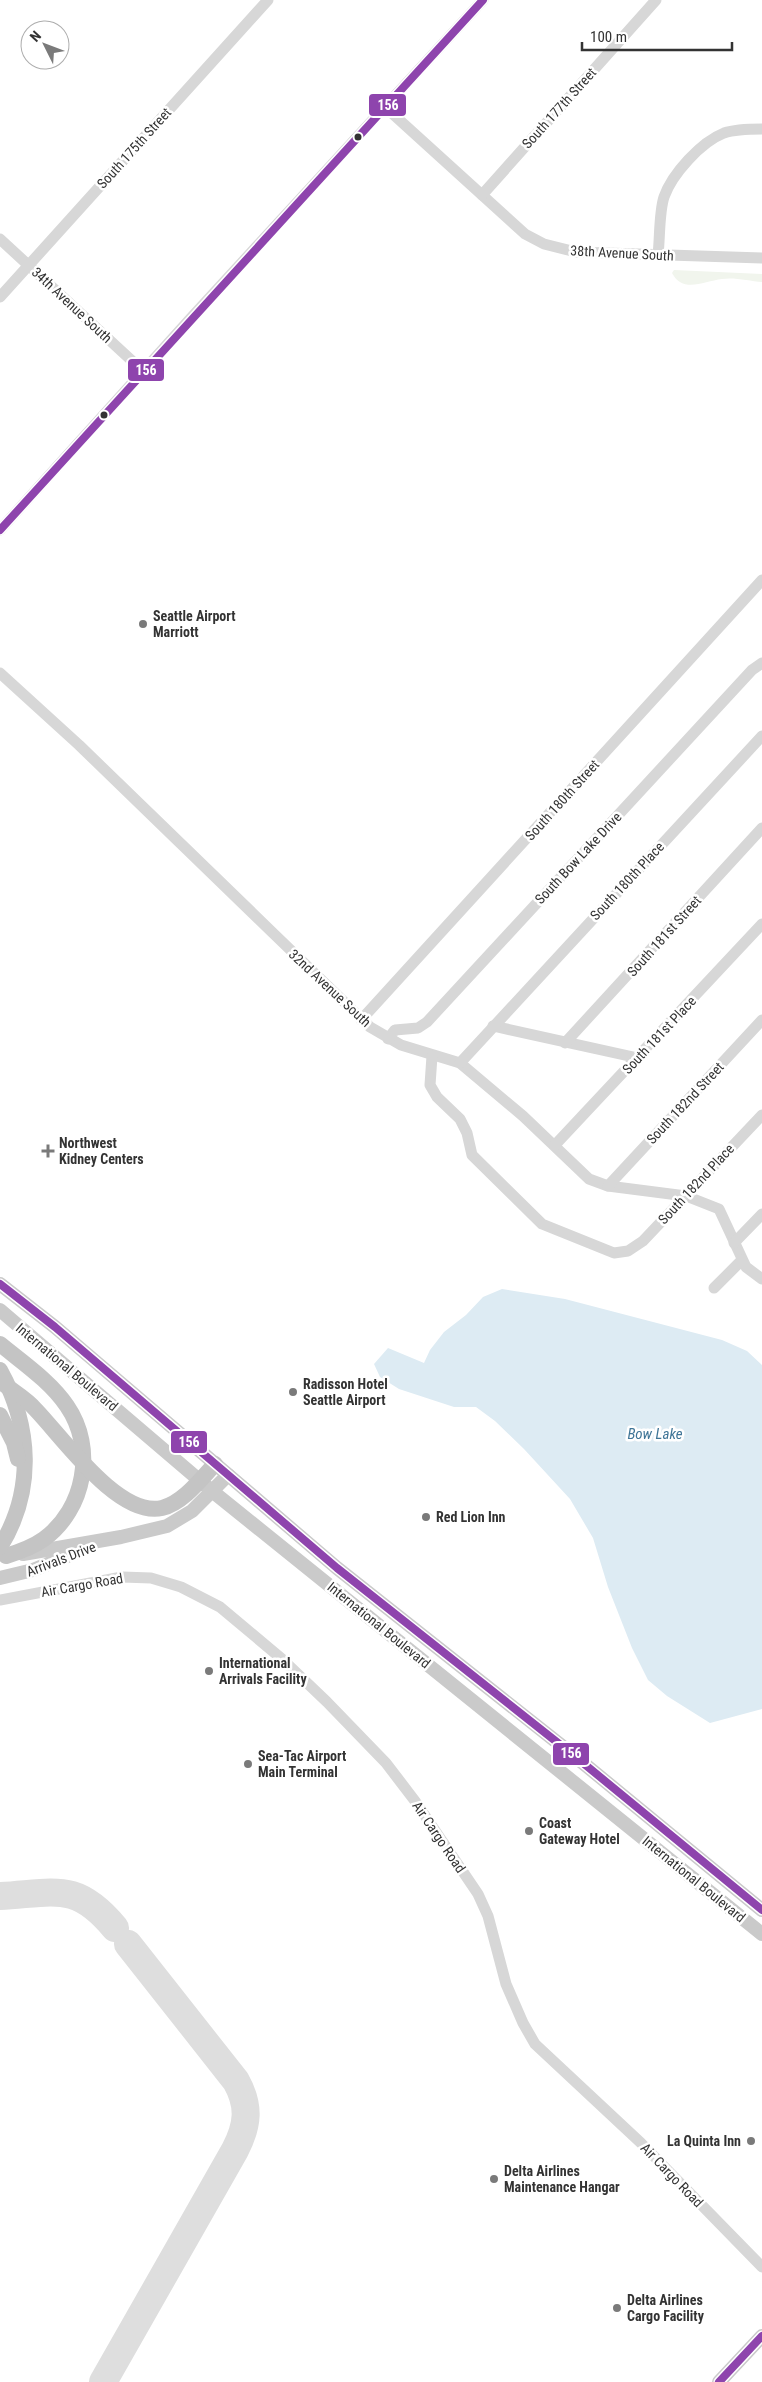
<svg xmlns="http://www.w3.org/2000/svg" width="762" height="2382" viewBox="0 0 762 2382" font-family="'Roboto Condensed',sans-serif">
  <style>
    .green { fill: #f1f5ed }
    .water { fill: #ddebf3 }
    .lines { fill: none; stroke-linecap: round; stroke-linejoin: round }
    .taxiway { stroke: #dedede; stroke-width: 28 }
    .minor { stroke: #d7d7d7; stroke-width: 11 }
    .major { stroke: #cacaca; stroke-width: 14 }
    .highway { stroke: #c4c4c4; stroke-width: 16 }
    .bus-1-casing { stroke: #fff; stroke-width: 11 }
    .bus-1 { stroke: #8e44ad; stroke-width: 8 }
    .bus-dot { fill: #333; stroke: #fff; stroke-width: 2 }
    .poi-dot { fill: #7a7a7a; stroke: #fff; stroke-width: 2 }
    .labels { text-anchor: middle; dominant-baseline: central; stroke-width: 5; stroke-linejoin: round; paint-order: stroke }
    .street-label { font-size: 14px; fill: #333; stroke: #fff }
    .poi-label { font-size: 14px; font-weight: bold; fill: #333; stroke: #fff; text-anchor: start }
    .water-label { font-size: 15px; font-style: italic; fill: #3f7597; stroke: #fff }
    .line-badge { stroke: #fff; stroke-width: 2 }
    .badge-label { font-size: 14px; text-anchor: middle; font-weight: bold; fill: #fff }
  </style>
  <rect width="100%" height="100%" fill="#fff"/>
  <path class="green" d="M 674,270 L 762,274 L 762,282 C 750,281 734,277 722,279 C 704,281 683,294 672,273 Z"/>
  <path class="water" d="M 502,1289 L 565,1299 L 722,1340 L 747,1351 L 762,1365 L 762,1709 L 710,1723 L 667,1696 L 648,1680 L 632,1648 L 608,1587 L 593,1538 L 570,1499 L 524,1449 L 495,1421 L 476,1407 L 454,1407 L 399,1389 L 380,1377 L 374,1364 L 388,1348 L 424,1363 L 430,1350 L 444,1332 L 466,1315 L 483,1297 Z"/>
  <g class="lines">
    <g class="taxiway">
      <path d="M 0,1896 C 55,1893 76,1881 115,1928"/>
      <path d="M 103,2382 L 235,2150 C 248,2125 250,2106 236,2081 L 128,1944"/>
    </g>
    <g class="minor">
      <path d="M 384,106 L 525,234 L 544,244 L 576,252 L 762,258"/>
      <path d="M 482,195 L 656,0"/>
      <path d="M 0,239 L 143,371"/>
      <path d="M 658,255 C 660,238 659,212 664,197 C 672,174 701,142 724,133 C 736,129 750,129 762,129"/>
      <path d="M 0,297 L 268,0"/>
      <path d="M 0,530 L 191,318 L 483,0"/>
      <path d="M 0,673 L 79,745 L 370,1027 L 401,1045 L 460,1063 L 523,1116 L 589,1179 L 608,1186 L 686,1196 L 719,1209 L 746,1267 L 762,1279"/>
      <path d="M 361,1020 L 762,580"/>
      <path d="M 493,1026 L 638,1058"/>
      <path d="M 388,1039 L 395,1030 L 418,1028 L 427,1022 L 752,670 L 762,663"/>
      <path d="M 565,1043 L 762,828"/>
      <path d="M 432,1056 L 430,1085 L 437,1097 L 460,1119 L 467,1133 L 472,1155 L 542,1224 L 614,1253 L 628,1251 L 643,1241 L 762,1115"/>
      <path d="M 460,1063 L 762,736"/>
      <path d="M 555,1145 L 762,924"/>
      <path d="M 608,1186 L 762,1020"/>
      <path d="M 734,1243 L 762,1214"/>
      <path d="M 714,1288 L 742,1260"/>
      <path d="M 0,1600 L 122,1577 L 151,1578 L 181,1587 L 220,1607 L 282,1659 L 327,1702 L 386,1763 L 415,1801 L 478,1894 L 488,1916 L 506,1984 L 523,2023 L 535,2044 L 641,2143 L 762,2267"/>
    </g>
    <g class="major">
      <path d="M 0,1284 L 55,1327 L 337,1568 L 577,1758 L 762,1910"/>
      <path d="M 0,1310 L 212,1491 L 762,1934"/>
      <path d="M 23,1554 L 121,1537 L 167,1526 L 192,1511 L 228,1475"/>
      <path d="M 0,1578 L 33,1570 L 87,1548"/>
      <path d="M 719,2382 L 762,2336"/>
    </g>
    <g class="highway">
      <path d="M 0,1344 C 23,1363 50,1381 67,1406 C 96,1448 85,1509 44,1539 C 33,1547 19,1552 6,1556"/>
      <path d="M 0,1370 C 31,1426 35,1491 0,1547"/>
      <path d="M 0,1381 C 12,1391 26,1398 36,1410 C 63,1438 119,1518 162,1508 C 183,1503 201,1479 215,1464"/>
      <path d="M 0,1415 L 14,1443 L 18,1459"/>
    </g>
    <defs>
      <g id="bus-1">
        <path d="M 0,530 L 483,0"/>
        <path d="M 0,1284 L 55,1327 L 337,1568 L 577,1758 L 762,1910"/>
        <path d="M 719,2382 L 762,2336"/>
      </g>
    </defs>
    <use href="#bus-1" class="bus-1-casing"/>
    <use href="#bus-1" class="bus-1"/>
  </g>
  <g class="bus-dot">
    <circle cx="358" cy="137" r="4.5"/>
    <circle cx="104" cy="415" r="4.5"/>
  </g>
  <g class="poi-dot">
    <circle cx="143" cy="624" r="5"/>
    <path d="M45.5 1143.5h5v5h5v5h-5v5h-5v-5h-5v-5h5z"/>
    <circle cx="293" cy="1392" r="5"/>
    <circle cx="426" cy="1517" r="5"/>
    <circle cx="209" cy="1671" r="5"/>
    <circle cx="248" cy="1764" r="5"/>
    <circle cx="529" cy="1831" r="5"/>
    <circle cx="751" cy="2141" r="5"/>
    <circle cx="494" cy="2179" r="5"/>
    <circle cx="617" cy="2308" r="5"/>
  </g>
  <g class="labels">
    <g class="street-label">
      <text transform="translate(559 108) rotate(-48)">South 177th Street</text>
      <text transform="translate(134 148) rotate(-48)">South 175th Street</text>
      <text transform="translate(622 253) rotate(3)">38th Avenue South</text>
      <text transform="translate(72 305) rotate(43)">34th Avenue South</text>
      <text transform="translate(562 800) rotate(-48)">South 180th Street</text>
      <text transform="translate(578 858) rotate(-47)">South Bow Lake Drive</text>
      <text transform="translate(627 881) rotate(-47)">South 180th Place</text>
      <text transform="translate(664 936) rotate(-48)">South 181st Street</text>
      <text transform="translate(330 988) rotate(43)">32nd Avenue South</text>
      <text transform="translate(659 1035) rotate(-47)">South 181st Place</text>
      <text transform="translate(685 1103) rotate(-47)">South 182nd Street</text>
      <text transform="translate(696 1184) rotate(-47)">South 182nd Place</text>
      <text transform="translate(67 1367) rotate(40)">International Boulevard</text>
      <text transform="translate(61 1559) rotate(-21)">Arrivals Drive</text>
      <text transform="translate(82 1585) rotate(-10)">Air Cargo Road</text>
      <text transform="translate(379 1625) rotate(39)">International Boulevard</text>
      <text transform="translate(439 1837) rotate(56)">Air Cargo Road</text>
      <text transform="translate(694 1879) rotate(39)">International Boulevard</text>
      <text transform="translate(672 2175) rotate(46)">Air Cargo Road</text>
    </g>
    <g class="poi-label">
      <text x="153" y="616">Seattle Airport<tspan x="153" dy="16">Marriott</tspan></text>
      <text x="59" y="1143">Northwest<tspan x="59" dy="16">Kidney Centers</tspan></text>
      <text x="303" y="1384">Radisson Hotel<tspan x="303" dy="16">Seattle Airport</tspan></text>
      <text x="436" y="1517">Red Lion Inn</text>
      <text x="219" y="1663">International<tspan x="219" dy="16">Arrivals Facility</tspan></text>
      <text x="258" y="1756">Sea-Tac Airport<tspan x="258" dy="16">Main Terminal</tspan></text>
      <text x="539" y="1823">Coast<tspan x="539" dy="16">Gateway Hotel</tspan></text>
      <text x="741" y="2141" text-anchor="end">La Quinta Inn</text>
      <text x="504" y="2171">Delta Airlines<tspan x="504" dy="16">Maintenance Hangar</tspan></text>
      <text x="627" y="2300">Delta Airlines<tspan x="627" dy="16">Cargo Facility</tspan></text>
    </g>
    <g class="water-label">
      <text x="655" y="1434">Bow Lake</text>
    </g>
  </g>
  <g class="line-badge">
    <rect x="368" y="93" width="39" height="24" rx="5" fill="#8e44ad"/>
    <rect x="127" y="358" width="38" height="24" rx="5" fill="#8e44ad"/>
    <rect x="170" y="1430" width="38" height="24" rx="5" fill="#8e44ad"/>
    <rect x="552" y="1742" width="38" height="24" rx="5" fill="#8e44ad"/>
  </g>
  <g class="badge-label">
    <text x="388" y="110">156</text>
    <text x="146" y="375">156</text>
    <text x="189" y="1447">156</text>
    <text x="571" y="1758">156</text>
  </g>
  <g transform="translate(45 45) rotate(312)"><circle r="24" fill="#ffffff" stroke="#adadad"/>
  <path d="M0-4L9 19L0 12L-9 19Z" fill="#7a7a7a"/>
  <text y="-8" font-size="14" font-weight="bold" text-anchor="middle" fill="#333333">N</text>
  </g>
  <path d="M582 42v8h150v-8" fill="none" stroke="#333333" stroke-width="2.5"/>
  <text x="590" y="42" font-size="15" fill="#333333" stroke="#ffffff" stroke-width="4" paint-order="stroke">100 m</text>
</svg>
